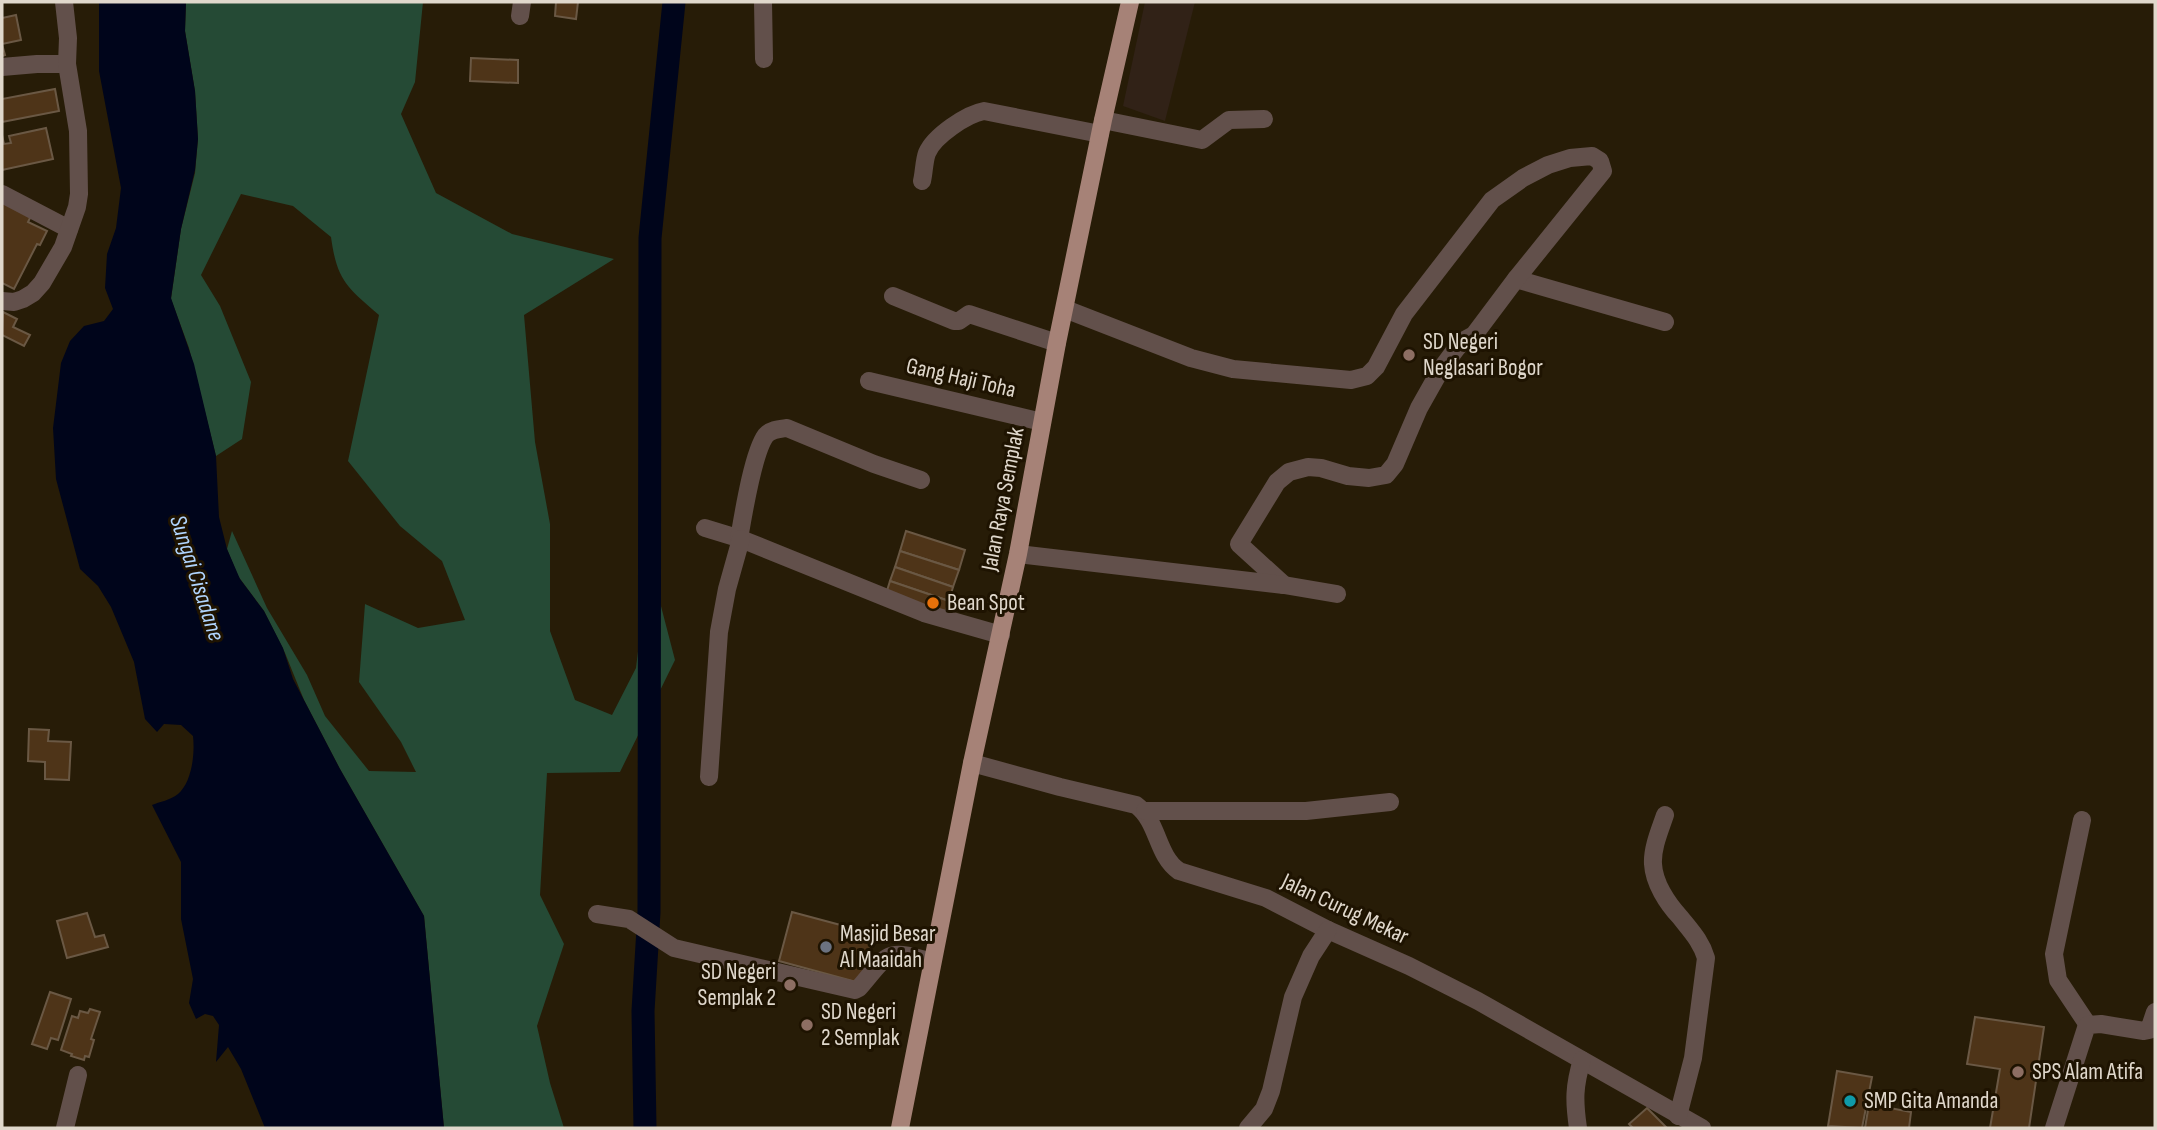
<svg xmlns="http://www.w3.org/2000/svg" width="2157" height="1130" viewBox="0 0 2157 1130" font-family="'Sofia Sans Condensed',sans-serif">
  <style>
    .commercial { fill: #312217 }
    .forest { fill: #254a35 }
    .water { fill: #00051b }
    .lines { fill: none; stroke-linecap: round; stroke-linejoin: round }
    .canal { stroke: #00051b; stroke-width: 23 }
    .building { fill: #4e3418; stroke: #6a5844; stroke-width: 2 }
    .minor { stroke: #62504b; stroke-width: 18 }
    .major { stroke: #a68277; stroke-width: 18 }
    .education-dot { fill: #8d6e63; stroke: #1e1301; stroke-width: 2.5 }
    .food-dot { fill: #e8710a; stroke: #1e1301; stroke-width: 2.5 }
    .worship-dot { fill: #6b7280; stroke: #1e1301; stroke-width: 2.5 }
    .culture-dot { fill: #0f9aa8; stroke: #1e1301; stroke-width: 2.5 }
    .labels { text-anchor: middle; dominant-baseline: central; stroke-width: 6; stroke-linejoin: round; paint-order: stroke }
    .poi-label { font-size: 23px; fill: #e0d8cc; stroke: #1e1301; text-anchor: start }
    .street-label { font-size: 23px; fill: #e0d8cc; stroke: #1e1301 }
    .water-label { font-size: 24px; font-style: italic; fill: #b0d4fd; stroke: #1e1301 }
  </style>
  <rect width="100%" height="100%" fill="#271c07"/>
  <path class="commercial" d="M 1145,2 L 1195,2 L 1165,121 L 1123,106 Z"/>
  <path class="forest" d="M 186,2 L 423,2 L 415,82 L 401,114 L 436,193 L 512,234 L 614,259 L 524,315 L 535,442 L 550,524 L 550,631 L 575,700 L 612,715 L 636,668 L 649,560 L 675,660 L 620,772 L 547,773 L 540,895 L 564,944 L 537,1026 L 550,1083 L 564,1128 L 444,1128 L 424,916 L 340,769 L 304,700 L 285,653 L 264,611 L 238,576 L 227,549 L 232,531 L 267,608 L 307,675 L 325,716 L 369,771 L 416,772 L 401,742 L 359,682 L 365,604 L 418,628 L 465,620 L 442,561 L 400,526 L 348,461 L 379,315 C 347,287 337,281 331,237 L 293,206 L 241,194 L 201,275 L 220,306 L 251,382 L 242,439 L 216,456 L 189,348 L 171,299 L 181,229 L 195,173 L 198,139 L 195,91 L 185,31 Z"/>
  <path class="water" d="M 99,2 L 186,2 L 185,31 L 195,91 L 198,139 L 195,170 L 181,229 L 171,298 L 194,364 L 216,456 L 219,517 L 227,549 L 240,579 L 264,611 L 283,648 L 293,679 L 340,769 L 424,916 L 444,1128 L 265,1128 L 241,1069 L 228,1047 L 216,1062 L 219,1025 L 213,1016 L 205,1014 L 196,1019 L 189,1003 L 193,979 L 181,919 L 181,862 L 152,805 C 159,802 171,800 178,794 C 192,782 195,754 193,736 L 181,725 L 164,724 L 157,732 L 145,719 L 134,662 L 111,607 L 98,586 L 80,569 L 56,479 L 53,428 L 61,363 L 70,341 L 84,326 L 104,321 L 113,309 L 105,288 L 107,254 L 116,228 L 121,188 L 99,71 Z"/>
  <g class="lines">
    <path class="canal" d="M 645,1128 L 643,1011 L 649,912 L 650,238 L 674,2"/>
  </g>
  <g class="building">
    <path d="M 556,2 L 578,2 L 576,19 L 555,16 Z"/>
    <path d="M 16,15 L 21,40 L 2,44 L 5,55 L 2,56 L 2,18 Z"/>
    <path d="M 471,58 L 518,60 L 518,83 L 470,81 Z"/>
    <path d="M 55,89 L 59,111 L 2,122 L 2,99 Z"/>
    <path d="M 46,128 L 53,159 L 2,170 L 2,135 L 4,144 L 11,143 L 9,136 Z"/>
    <path d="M 2,201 L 31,216 L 28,222 L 47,231 L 40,245 L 37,244 L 14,289 L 2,283 Z"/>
    <path d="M 3,312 L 17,319 L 13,327 L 30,335 L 24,346 L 2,335 Z"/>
    <path d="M 906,531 L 965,550 L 959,570 L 900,551 Z"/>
    <path d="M 900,551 L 959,570 L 953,587 L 895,567 Z"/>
    <path d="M 895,567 L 953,587 L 949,601 L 890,581 Z"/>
    <path d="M 890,581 L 949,601 L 944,616 L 885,597 Z"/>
    <path d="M 29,729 L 49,730 L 48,741 L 71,742 L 69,780 L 45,779 L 45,762 L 28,761 Z"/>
    <path d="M 792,912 L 874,934 L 860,983 L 779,961 Z"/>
    <path d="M 87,913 L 95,937 L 104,935 L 108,947 L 67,958 L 57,921 Z"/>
    <path d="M 50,992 L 71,999 L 58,1040 L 51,1038 L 47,1049 L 32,1044 Z"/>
    <path d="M 90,1009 L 100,1012 L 91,1039 L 94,1040 L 89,1057 L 85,1056 L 84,1060 L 71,1056 L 72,1054 L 61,1050 L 72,1016 L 78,1018 L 80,1011 L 88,1013 Z"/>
    <path d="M 1975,1017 L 2044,1027 L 2029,1128 L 1990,1128 L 2000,1069 L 1967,1064 Z"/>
    <path d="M 1837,1071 L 1872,1077 L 1862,1128 L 1828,1126 Z"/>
    <path d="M 1869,1104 L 1911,1112 L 1909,1128 L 1865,1128 Z"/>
    <path d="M 1647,1108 L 1667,1128 L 1633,1128 L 1629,1124 Z"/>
  </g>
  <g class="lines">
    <g class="minor">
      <path d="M 763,2 L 764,59"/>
      <path d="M 520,16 L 522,2"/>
      <path d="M 2,67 L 37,64 L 67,64"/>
      <path d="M 1103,120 L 1202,140 L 1229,120 L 1264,119"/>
      <path d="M 922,181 C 924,173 924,161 927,153 C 934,136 967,114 984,111 L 1100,134"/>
      <path d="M 2,194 L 69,229"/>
      <path d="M 1516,279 L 1665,322"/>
      <path d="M 893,296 L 954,321 L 959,321 L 969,314 L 1057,343"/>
      <path d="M 2,301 L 14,302 L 23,299 L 33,293 L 42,283 L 63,247 L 77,207 L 79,194 L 78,131 L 67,64 L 68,38 L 64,2"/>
      <path d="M 1065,309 L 1191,358 L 1233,369 L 1351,380 L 1367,376 L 1376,367 L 1404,314 L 1492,200 L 1523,178 L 1548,165 L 1570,158 L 1592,156 L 1600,161 L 1603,171 L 1516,279 L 1474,335 L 1463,341 L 1456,349 L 1441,369 L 1419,408 L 1395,464 L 1386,475 L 1369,478 L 1348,476 L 1321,468 L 1308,467 L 1289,472 L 1277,482 L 1239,544 L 1284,585"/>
      <path d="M 869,381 L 1042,422"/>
      <path d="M 705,528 L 741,539 L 924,613 L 1001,635"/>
      <path d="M 739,539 C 743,516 753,452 766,435 C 772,429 779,429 787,428 L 874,464 L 921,480"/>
      <path d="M 1018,554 L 1284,585 L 1337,594"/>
      <path d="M 972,763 L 1060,787 L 1136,805 C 1159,822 1156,855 1179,871 L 1266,898 L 1328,930 L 1409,966 L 1478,1001 L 1702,1128"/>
      <path d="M 709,777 L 719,632 L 727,589 L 741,539"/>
      <path d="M 1145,811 L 1306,811 L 1390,802"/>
      <path d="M 1665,815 C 1660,830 1652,848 1653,864 C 1654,883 1667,903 1680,917 C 1691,931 1701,941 1706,958 L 1693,1058 L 1678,1116"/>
      <path d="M 2082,820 L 2054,954 L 2058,980 L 2088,1025"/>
      <path d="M 597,914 L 629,919 L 674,948 L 855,990 L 859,988 C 889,953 885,948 932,962"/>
      <path d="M 65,1128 L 78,1075"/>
      <path d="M 1248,1128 L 1264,1109 L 1271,1091 L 1293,997 L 1311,956 L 1328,930"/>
      <path d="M 1578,1128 C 1574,1101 1574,1086 1582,1060"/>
      <path d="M 2054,1128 L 2086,1028 L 2088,1025 L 2101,1024 L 2144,1031 L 2149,1030 L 2155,1012"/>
    </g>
    <path class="major" d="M 900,1128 L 972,763 L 1018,554 L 1057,343 L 1103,120 L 1130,2"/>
  </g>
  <g class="education-dot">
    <circle cx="1409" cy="355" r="7"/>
    <circle cx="790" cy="985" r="7"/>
    <circle cx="807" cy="1025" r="7"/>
    <circle cx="2018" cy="1072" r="7"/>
  </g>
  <circle class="food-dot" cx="933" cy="603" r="7"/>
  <circle class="worship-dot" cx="826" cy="947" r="7"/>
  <circle class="culture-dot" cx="1850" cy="1101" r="7"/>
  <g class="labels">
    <g class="poi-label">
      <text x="1423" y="342">SD Negeri<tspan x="1423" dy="26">Neglasari Bogor</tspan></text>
      <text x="947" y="603">Bean Spot</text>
      <text x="840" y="934">Masjid Besar<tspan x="840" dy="26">Al Maaidah</tspan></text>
      <text x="776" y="972" text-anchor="end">SD Negeri<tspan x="776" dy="26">Semplak 2</tspan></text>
      <text x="821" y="1012">SD Negeri<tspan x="821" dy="26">2 Semplak</tspan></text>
      <text x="2032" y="1072">SPS Alam Atifa</text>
      <text x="1864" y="1101">SMP Gita Amanda</text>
    </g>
    <g class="street-label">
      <text transform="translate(961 378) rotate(13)">Gang Haji Toha</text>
      <text transform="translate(1003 499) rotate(-79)">Jalan Raya Semplak</text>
      <text transform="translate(1345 909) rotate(25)">Jalan Curug Mekar</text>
    </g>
    <g class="water-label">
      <text transform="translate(197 578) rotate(72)">Sungai Cisadane</text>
    </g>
  </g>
  <rect width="2157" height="1130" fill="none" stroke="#e0d8cc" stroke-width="7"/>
</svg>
